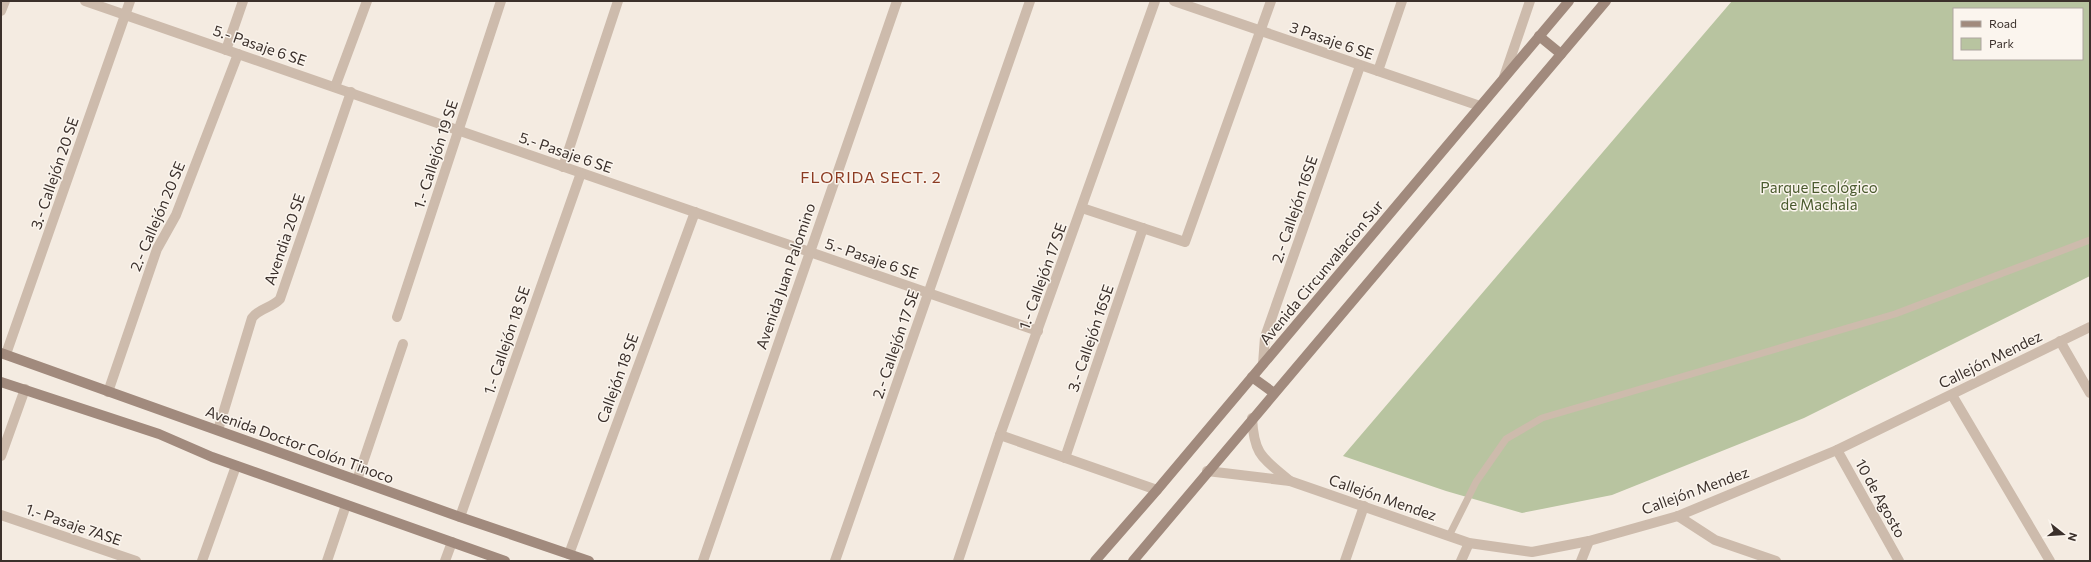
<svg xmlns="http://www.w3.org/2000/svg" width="2091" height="562" viewBox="0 0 2091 562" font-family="Commissioner,sans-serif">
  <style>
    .green { fill: #b8c4a0; fill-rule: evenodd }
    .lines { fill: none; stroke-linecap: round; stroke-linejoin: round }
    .service { stroke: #cdbbac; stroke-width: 7 }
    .minor { stroke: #cdbbac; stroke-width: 10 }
    .tertiary { stroke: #cdbbac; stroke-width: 10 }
    .secondary { stroke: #a18a7d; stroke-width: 10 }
    .labels { text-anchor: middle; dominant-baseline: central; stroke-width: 3; stroke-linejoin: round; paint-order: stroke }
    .street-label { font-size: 15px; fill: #3b302b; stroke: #fbf5ee }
    .park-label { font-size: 15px; fill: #4a5a2e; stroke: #fbf5ee }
    .neighbourhood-label { font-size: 16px; letter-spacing: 1px; fill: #8c3b22; stroke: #fbf5ee }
  </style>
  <rect width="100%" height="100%" fill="#f4ebe1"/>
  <path class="green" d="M 1732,1 L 2090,1 L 2090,276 L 1804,418 L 1612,495 L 1522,513 L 1446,491 L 1343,456 ZM 1954,9 L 2082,9 L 2082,59 L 1954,59 Z"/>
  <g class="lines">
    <path class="service" d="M 1449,536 L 1476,482 L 1506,439 L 1542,418 L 1895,314 L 2090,240"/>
    <g class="minor">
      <path d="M 85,1 L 1038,331"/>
      <path d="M 1174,1 L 1480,106"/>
      <path d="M 1,11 L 5,1"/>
      <path d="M 226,50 L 243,1"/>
      <path d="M 1378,71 L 1402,1"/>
      <path d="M 1504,77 L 1530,1"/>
      <path d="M 335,87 L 367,1"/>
      <path d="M 563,167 L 618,1"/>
      <path d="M 1082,208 L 1185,242 L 1271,1"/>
      <path d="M 397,317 L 501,1"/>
      <path d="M 2060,341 L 2090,393"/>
      <path d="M 6,354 L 130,1"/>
      <path d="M 1263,364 L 1265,337 L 1360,66"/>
      <path d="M 108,392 L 157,249 L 176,215 L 238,54"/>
      <path d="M 1952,395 L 2050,561"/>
      <path d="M 218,430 L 252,318 C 259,308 272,308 280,299 L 351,92"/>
      <path d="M 1000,435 L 1157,490"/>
      <path d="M 1837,450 L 1899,561"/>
      <path d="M 1,456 L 25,389"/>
      <path d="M 1065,458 L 1143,228"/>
      <path d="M 357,480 L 403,344"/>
      <path d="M 1,515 L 136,561"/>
      <path d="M 1678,516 L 1715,540 L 1776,561"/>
      <path d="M 460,517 L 581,173"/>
      <path d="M 569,554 L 695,212"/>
      <path d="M 202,561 L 236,466"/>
      <path d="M 327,561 L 346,505"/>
      <path d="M 445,561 L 452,542"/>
      <path d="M 835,561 L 1030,1"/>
      <path d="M 958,561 L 1000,435 L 1155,1"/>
      <path d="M 1345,561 L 1364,506"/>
      <path d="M 1461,561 L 1469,543"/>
      <path d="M 1581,561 L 1589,541"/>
    </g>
    <g class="tertiary">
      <path d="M 1252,418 C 1254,456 1263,458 1290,481"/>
      <path d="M 1207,471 L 1290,481 L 1469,543 L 1532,552 L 1589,541 L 1678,516 L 1837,450 L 2090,327"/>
      <path d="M 703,561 L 897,1"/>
    </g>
    <g class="secondary">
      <path d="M 1539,36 L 1561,54"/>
      <path d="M 1,353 L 460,517 L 589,561"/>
      <path d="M 1252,377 L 1274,393"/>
      <path d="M 1,382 L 159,434 L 212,457 L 505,561"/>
      <path d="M 1095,561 L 1157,490 L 1569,1"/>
      <path d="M 1133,561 L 1606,1"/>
    </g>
  </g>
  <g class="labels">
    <g class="street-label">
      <text transform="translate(1332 40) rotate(19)">3 Pasaje 6 SE</text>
      <text transform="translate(260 45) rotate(19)">5.- Pasaje 6 SE</text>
      <text transform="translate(566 152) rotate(19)">5.- Pasaje 6 SE</text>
      <text transform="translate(435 154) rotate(-72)">1.- Callejón 19 SE</text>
      <text transform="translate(54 173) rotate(-71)">3.- Callejón 20 SE</text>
      <text transform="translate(1294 209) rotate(-71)">2.- Callejón 16SE</text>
      <text transform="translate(157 216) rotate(-67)">2.- Callejón 20 SE</text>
      <text transform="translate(284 239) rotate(-71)">Avendia 20 SE</text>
      <text transform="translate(872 258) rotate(19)">5.- Pasaje 6 SE</text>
      <text transform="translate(1321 272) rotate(-50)">Avenida Circunvalacion Sur</text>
      <text transform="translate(785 276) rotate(-71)">Avenida Juan Palomino</text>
      <text transform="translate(1042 276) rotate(-70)">1.- Callejón 17 SE</text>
      <text transform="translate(1090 338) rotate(-71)">3.- Callejón 16SE</text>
      <text transform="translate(506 340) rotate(-71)">1.- Callejón 18 SE</text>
      <text transform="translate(895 344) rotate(-71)">2.- Callejón 17 SE</text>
      <text transform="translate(1990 359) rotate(-26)">Callejón Mendez</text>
      <text transform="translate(617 378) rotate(-70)">Callejón 18 SE</text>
      <text transform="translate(300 444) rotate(20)">Avenida Doctor Colón Tinoco</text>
      <text transform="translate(1695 490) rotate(-20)">Callejón Mendez</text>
      <text transform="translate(1383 497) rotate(19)">Callejón Mendez</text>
      <text transform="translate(1881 498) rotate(61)">10 de Agosto</text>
      <text transform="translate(74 524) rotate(19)">1.- Pasaje 7ASE</text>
    </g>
    <g class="park-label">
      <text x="1819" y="187">Parque Ecológico<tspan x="1819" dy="17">de Machala</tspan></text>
    </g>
    <g class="neighbourhood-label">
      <text x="871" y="176">FLORIDA SECT. 2</text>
    </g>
  </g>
  <rect width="2091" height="562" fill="none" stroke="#3b302b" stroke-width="4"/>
  <rect x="1953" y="8" width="130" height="52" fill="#fbf5ee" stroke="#aea6a0"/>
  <rect x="1961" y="21" width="20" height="6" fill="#a18a7d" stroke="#aea6a0"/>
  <text x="1989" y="28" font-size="12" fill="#3b302b">Road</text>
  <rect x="1961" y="38" width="20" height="12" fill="#b8c4a0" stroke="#aea6a0"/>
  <text x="1989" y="48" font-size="12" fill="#3b302b">Park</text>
  <g transform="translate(2063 534) rotate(107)" stroke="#fbf5ee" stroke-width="3" paint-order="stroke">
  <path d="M0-3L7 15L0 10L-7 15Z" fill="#3b302b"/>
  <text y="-6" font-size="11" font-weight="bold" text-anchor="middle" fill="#3b302b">N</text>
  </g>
</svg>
